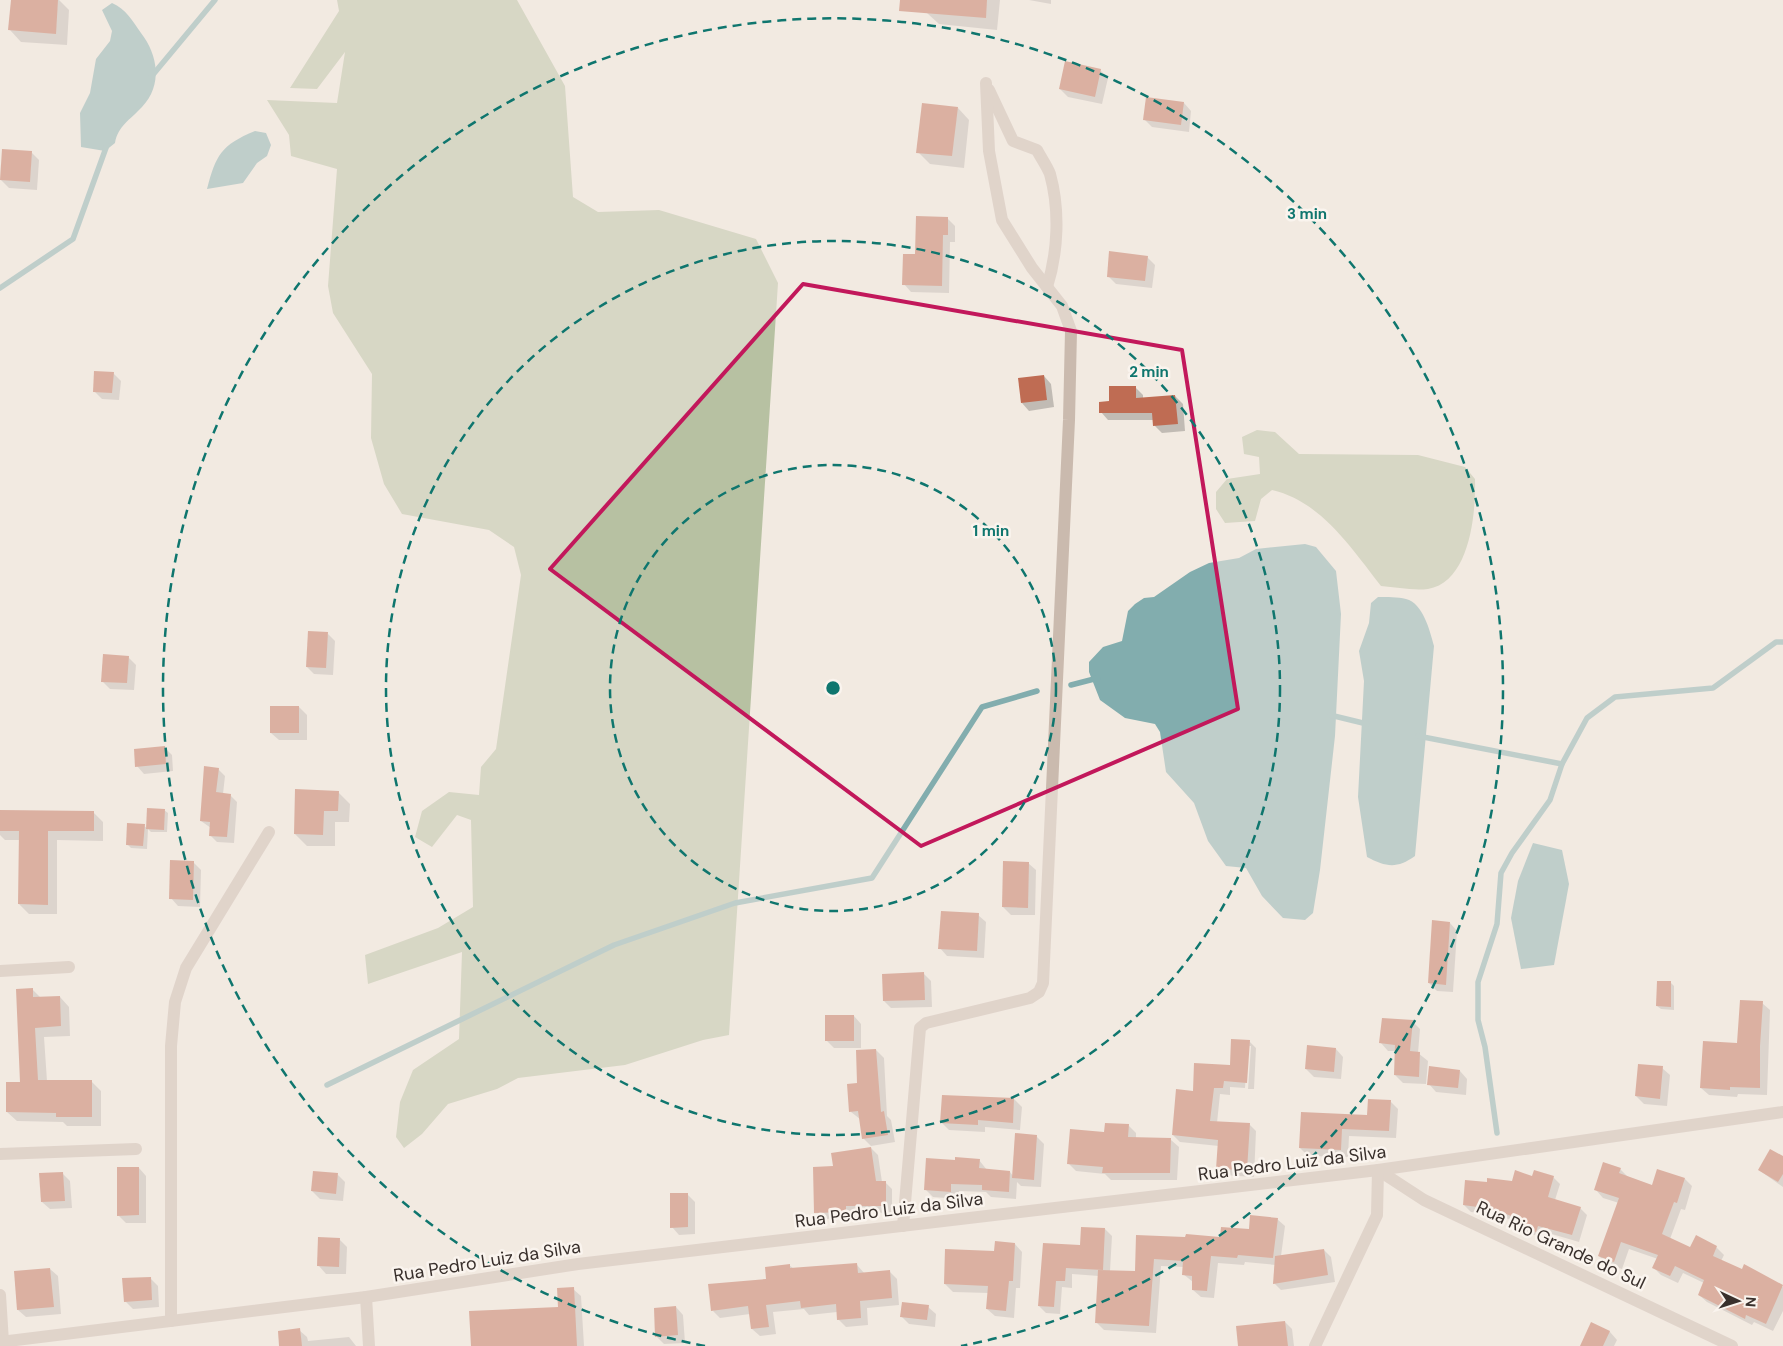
<svg xmlns="http://www.w3.org/2000/svg" width="1783" height="1346" viewBox="0 0 1783 1346" font-family="'DM Sans',sans-serif">
  <style>
    .green { fill: #b7c1a2 }
    .water { fill: #82adae }
    .shadow { fill: #0003 }
    .lines { fill: none; stroke-linecap: round; stroke-linejoin: round }
    .stream { stroke: #82adae; stroke-width: 5.5 }
    .building { fill: #bf6c53 }
    .street { stroke: #cabaae; stroke-width: 12 }
    .marked { fill: none; stroke: #c2185b; stroke-width: 4; stroke-linejoin: round }
    .ring { fill: none; stroke: #0f766e; stroke-width: 2.5; stroke-dasharray: 9 6 }
    .labels { text-anchor: middle; dominant-baseline: central; stroke-width: 5; stroke-linejoin: round; paint-order: stroke }
    .street-label { font-size: 18px; fill: #39302c; stroke: #faf4ee }
    .centre { fill: #0f766e; stroke: #faf4ee; stroke-width: 2.5 }
    .ring-label { font-size: 15px; text-anchor: middle; font-weight: bold; fill: #0f766e; stroke: #faf4ee; stroke-width: 5; stroke-linejoin: round; paint-order: stroke }
  </style>
  <rect width="100%" height="100%" fill="#f2eae1"/>
  <g class="green">
    <path d="M 337,0 L 517,0 L 565,86 L 573,197 L 598,212 L 659,210 L 756,239 L 778,283 L 729,1035 L 703,1040 L 625,1065 L 518,1078 L 497,1089 L 448,1104 L 422,1134 L 404,1148 L 396,1137 L 400,1102 L 413,1070 L 459,1039 L 462,952 L 368,984 L 365,955 L 438,928 L 473,907 L 471,820 L 457,815 L 432,847 L 415,837 L 422,811 L 449,792 L 479,795 L 481,767 L 496,749 L 521,575 L 514,547 L 489,530 L 402,514 L 384,484 L 371,438 L 372,374 L 333,313 L 328,286 L 337,169 L 291,156 L 289,135 L 267,100 L 337,103 L 345,52 L 317,89 L 290,88 L 339,11 Z"/>
    <path d="M 1257,430 L 1275,432 L 1299,454 L 1418,455 L 1465,467 L 1475,479 C 1476,513 1470,582 1428,589 C 1413,591 1396,587 1381,586 C 1352,549 1321,501 1272,490 L 1261,499 L 1255,521 L 1225,523 L 1216,509 L 1216,492 L 1227,479 L 1260,474 L 1259,457 L 1244,454 L 1242,437 Z"/>
  </g>
  <g class="water">
    <path d="M 112,3 C 126,9 132,20 141,33 C 158,55 163,85 142,107 C 130,120 118,126 115,143 L 105,151 L 81,147 L 80,113 L 90,93 L 96,59 L 110,41 L 112,31 L 102,10 Z"/>
    <path d="M 255,131 L 266,133 L 271,145 L 267,156 L 257,163 L 243,183 L 207,189 C 216,155 221,145 255,131 Z"/>
    <path d="M 1305,544 L 1316,547 L 1336,571 L 1341,614 L 1335,736 L 1320,870 L 1313,913 L 1305,920 L 1283,918 L 1262,896 L 1246,868 L 1226,866 L 1208,841 L 1194,803 L 1166,772 L 1160,732 L 1155,724 L 1125,718 L 1100,700 L 1089,672 L 1089,662 L 1103,647 L 1122,641 L 1128,611 L 1135,604 L 1144,598 L 1154,597 L 1190,572 L 1209,563 L 1239,558 L 1256,549 Z"/>
    <path d="M 1378,597 C 1387,597 1398,597 1406,599 C 1423,603 1430,631 1434,646 L 1415,856 C 1397,869 1386,867 1367,857 L 1358,797 L 1364,681 L 1359,651 L 1369,623 L 1371,603 Z"/>
    <path d="M 1533,843 L 1562,850 L 1569,884 L 1554,965 L 1521,969 L 1511,918 L 1518,881 Z"/>
  </g>
  <g class="shadow">
    <path d="M 12,0 L 59,0 L 69,10 L 67,45 L 21,42 L 10,30 Z"/>
    <path d="M 928,0 L 1000,0 L 997,30 L 939,24 L 927,13 Z"/>
    <path d="M 1029,0 L 1051,0 L 1051,4 Z"/>
    <path d="M 1100,70 L 1108,78 L 1102,104 L 1068,97 L 1060,89 Z"/>
    <path d="M 1184,103 L 1191,111 L 1189,132 L 1152,127 L 1144,119 Z"/>
    <path d="M 958,108 L 969,120 L 964,168 L 930,164 L 918,152 Z"/>
    <path d="M 31,152 L 39,160 L 37,190 L 9,188 L 1,180 Z"/>
    <path d="M 947,218 L 955,226 L 955,242 L 950,242 L 949,293 L 911,292 L 904,284 L 916,255 Z"/>
    <path d="M 1147,257 L 1155,265 L 1152,288 L 1116,284 L 1108,276 Z"/>
    <path d="M 113,373 L 121,381 L 119,400 L 102,399 L 94,391 Z"/>
    <path d="M 1044,376 L 1051,384 L 1054,407 L 1029,411 L 1022,403 Z"/>
    <path d="M 1135,387 L 1143,395 L 1143,399 L 1175,396 L 1183,404 L 1185,431 L 1162,433 L 1155,426 L 1154,420 L 1108,420 L 1101,412 L 1110,402 Z"/>
    <path d="M 328,634 L 335,641 L 333,675 L 314,674 L 307,667 Z"/>
    <path d="M 128,657 L 136,665 L 134,690 L 110,689 L 102,681 Z"/>
    <path d="M 299,707 L 307,715 L 307,740 L 279,740 L 271,733 Z"/>
    <path d="M 164,747 L 172,755 L 173,771 L 144,774 L 137,766 Z"/>
    <path d="M 218,769 L 225,776 L 223,794 L 230,795 L 237,802 L 234,843 L 217,842 L 210,835 L 211,828 L 201,821 Z"/>
    <path d="M 338,792 L 350,804 L 349,822 L 335,822 L 335,846 L 307,846 L 295,834 Z"/>
    <path d="M 164,810 L 168,813 L 167,832 L 151,832 L 148,829 L 147,849 L 131,848 L 127,844 L 144,826 L 147,828 Z"/>
    <path d="M 0,812 L 93,812 L 103,822 L 103,841 L 57,840 L 57,914 L 29,914 L 19,904 L 20,840 L 5,840 L 0,835 Z"/>
    <path d="M 193,862 L 201,870 L 200,907 L 178,906 L 171,898 Z"/>
    <path d="M 1028,863 L 1036,870 L 1035,915 L 1011,915 L 1003,907 Z"/>
    <path d="M 978,915 L 986,922 L 984,958 L 947,956 L 940,948 Z"/>
    <path d="M 1450,923 L 1457,931 L 1453,992 L 1437,991 L 1429,983 Z"/>
    <path d="M 923,973 L 931,981 L 932,1007 L 891,1008 L 884,1001 Z"/>
    <path d="M 1671,983 L 1674,986 L 1674,1010 L 1661,1009 L 1657,1006 Z"/>
    <path d="M 32,989 L 41,998 L 60,997 L 69,1007 L 70,1036 L 44,1037 L 47,1081 L 91,1081 L 101,1091 L 101,1126 L 67,1126 L 63,1122 L 17,1121 L 7,1112 L 22,1083 Z"/>
    <path d="M 1762,1003 L 1770,1010 L 1767,1095 L 1738,1094 L 1737,1097 L 1709,1095 L 1701,1088 L 1738,1045 Z"/>
    <path d="M 854,1016 L 861,1024 L 861,1048 L 834,1048 L 826,1040 Z"/>
    <path d="M 1413,1022 L 1420,1029 L 1418,1053 L 1428,1061 L 1426,1084 L 1403,1083 L 1395,1075 L 1396,1051 L 1388,1051 L 1381,1043 Z"/>
    <path d="M 1249,1041 L 1256,1048 L 1254,1089 L 1248,1089 L 1251,1046 L 1248,1046 L 1245,1088 L 1230,1087 L 1230,1095 L 1220,1094 L 1217,1123 L 1249,1124 L 1256,1131 L 1254,1177 L 1224,1175 L 1217,1168 L 1219,1146 L 1180,1142 L 1173,1135 L 1194,1092 L 1231,1067 Z"/>
    <path d="M 1336,1049 L 1343,1057 L 1341,1079 L 1314,1077 L 1306,1069 Z"/>
    <path d="M 876,1050 L 884,1058 L 887,1116 L 891,1120 L 895,1142 L 871,1146 L 863,1138 L 860,1119 L 851,1112 L 858,1084 Z"/>
    <path d="M 1662,1068 L 1670,1075 L 1667,1106 L 1644,1104 L 1636,1096 Z"/>
    <path d="M 1460,1071 L 1467,1079 L 1466,1095 L 1436,1092 L 1429,1084 Z"/>
    <path d="M 1014,1099 L 1022,1107 L 1020,1130 L 985,1127 L 985,1132 L 949,1130 L 941,1122 Z"/>
    <path d="M 1390,1101 L 1398,1109 L 1396,1138 L 1349,1136 L 1348,1157 L 1308,1156 L 1300,1148 L 1368,1117 Z"/>
    <path d="M 1128,1125 L 1136,1133 L 1136,1138 L 1171,1140 L 1179,1147 L 1177,1180 L 1111,1180 L 1105,1174 L 1076,1171 L 1068,1163 L 1105,1133 Z"/>
    <path d="M 1036,1136 L 1044,1144 L 1041,1187 L 1021,1186 L 1017,1182 L 1016,1199 L 991,1197 L 986,1192 L 959,1191 L 958,1199 L 933,1197 L 925,1189 L 956,1161 L 979,1160 L 987,1170 L 1010,1172 L 1013,1176 Z"/>
    <path d="M 871,1148 L 878,1155 L 882,1182 L 885,1182 L 892,1189 L 892,1213 L 853,1212 L 853,1218 L 823,1219 L 816,1212 L 835,1167 Z"/>
    <path d="M 1783,1158 L 1783,1187 L 1759,1170 Z"/>
    <path d="M 139,1168 L 146,1176 L 146,1223 L 126,1223 L 118,1215 Z"/>
    <path d="M 1620,1169 L 1628,1177 L 1653,1187 L 1685,1179 L 1692,1186 L 1685,1210 L 1681,1209 L 1670,1239 L 1690,1249 L 1716,1247 L 1724,1255 L 1721,1261 L 1743,1270 L 1745,1266 L 1783,1287 L 1783,1311 L 1773,1331 L 1754,1322 L 1752,1325 L 1707,1302 L 1699,1295 L 1704,1283 L 1683,1273 L 1678,1283 L 1661,1275 L 1654,1268 L 1658,1259 L 1629,1249 L 1622,1269 L 1607,1264 L 1599,1256 L 1619,1203 L 1603,1198 L 1596,1190 Z"/>
    <path d="M 62,1173 L 70,1181 L 72,1208 L 50,1209 L 42,1202 Z"/>
    <path d="M 338,1175 L 345,1182 L 343,1201 L 320,1199 L 312,1191 Z"/>
    <path d="M 1553,1177 L 1560,1184 L 1555,1200 L 1580,1208 L 1587,1215 L 1579,1242 L 1545,1232 L 1543,1238 L 1523,1231 L 1516,1224 L 1517,1222 L 1500,1216 L 1471,1212 L 1464,1205 L 1488,1184 Z"/>
    <path d="M 687,1194 L 695,1202 L 695,1234 L 679,1235 L 672,1227 Z"/>
    <path d="M 1277,1219 L 1285,1226 L 1281,1256 L 1324,1250 L 1331,1257 L 1335,1282 L 1281,1290 L 1274,1283 L 1276,1265 L 1245,1262 L 1244,1265 L 1218,1263 L 1214,1298 L 1201,1297 L 1193,1290 L 1193,1282 L 1183,1274 L 1184,1267 L 1161,1266 L 1156,1333 L 1104,1330 L 1096,1322 L 1099,1276 L 1072,1274 L 1072,1288 L 1062,1287 L 1060,1314 L 1046,1313 L 1039,1306 L 1045,1244 L 1081,1246 L 1105,1229 L 1112,1236 L 1110,1271 L 1136,1272 L 1137,1236 L 1221,1239 L 1250,1231 Z"/>
    <path d="M 339,1239 L 347,1247 L 346,1274 L 326,1274 L 319,1266 Z"/>
    <path d="M 1015,1244 L 1022,1252 L 1020,1288 L 1016,1288 L 1014,1318 L 995,1316 L 987,1309 L 989,1293 L 953,1292 L 945,1284 L 995,1252 Z"/>
    <path d="M 789,1265 L 794,1269 L 857,1265 L 865,1274 L 889,1271 L 897,1279 L 899,1305 L 867,1308 L 868,1325 L 846,1327 L 838,1319 L 837,1312 L 809,1315 L 804,1309 L 773,1312 L 776,1334 L 760,1336 L 752,1329 L 750,1314 L 720,1318 L 713,1311 L 768,1280 Z"/>
    <path d="M 50,1269 L 58,1276 L 61,1314 L 26,1317 L 18,1310 Z"/>
    <path d="M 150,1278 L 158,1286 L 159,1307 L 133,1309 L 125,1301 Z"/>
    <path d="M 573,1289 L 581,1296 L 584,1346 L 472,1346 L 560,1308 Z"/>
    <path d="M 676,1307 L 683,1315 L 685,1343 L 664,1344 L 656,1336 Z"/>
    <path d="M 928,1307 L 936,1314 L 935,1327 L 909,1324 L 902,1317 Z"/>
    <path d="M 1285,1322 L 1292,1329 L 1294,1346 L 1239,1346 Z"/>
    <path d="M 1592,1324 L 1610,1332 L 1617,1340 L 1614,1346 L 1581,1346 Z"/>
    <path d="M 299,1330 L 307,1337 L 308,1341 L 349,1337 L 356,1346 L 280,1346 Z"/>
  </g>
  <g class="lines">
    <g class="stream">
      <path d="M 151,77 L 215,0"/>
      <path d="M 0,288 L 73,239 L 107,145"/>
      <path d="M 1071,685 L 1098,678"/>
      <path d="M 1330,715 L 1367,724"/>
      <path d="M 1418,736 L 1562,764"/>
      <path d="M 327,1085 L 614,945 L 735,903 L 872,878 L 982,707 L 1037,691"/>
      <path d="M 1497,1133 L 1485,1047 L 1478,1020 L 1478,982 L 1497,924 L 1501,873 L 1512,853 L 1550,800 L 1562,764 L 1587,718 L 1615,697 L 1713,688 L 1776,642 L 1783,642"/>
    </g>
  </g>
  <g class="building">
    <path d="M 11,0 L 58,0 L 56,34 L 8,30 Z"/>
    <path d="M 900,0 L 987,0 L 986,18 L 899,11 Z"/>
    <path d="M 1065,61 L 1101,69 L 1095,97 L 1059,89 Z"/>
    <path d="M 1146,97 L 1184,102 L 1181,125 L 1143,120 Z"/>
    <path d="M 922,103 L 958,107 L 952,156 L 916,153 Z"/>
    <path d="M 2,149 L 32,151 L 30,182 L 0,180 Z"/>
    <path d="M 916,216 L 948,217 L 948,235 L 943,235 L 942,286 L 902,285 L 903,254 L 915,254 Z"/>
    <path d="M 1109,251 L 1148,256 L 1145,281 L 1107,277 Z"/>
    <path d="M 94,371 L 114,372 L 112,393 L 93,392 Z"/>
    <path d="M 1044,375 L 1047,400 L 1021,403 L 1018,378 Z"/>
    <path d="M 1109,386 L 1136,386 L 1136,398 L 1175,395 L 1178,424 L 1153,426 L 1152,413 L 1099,413 L 1099,402 L 1109,401 Z"/>
    <path d="M 308,631 L 328,632 L 326,668 L 306,667 Z"/>
    <path d="M 103,654 L 129,656 L 127,683 L 101,682 Z"/>
    <rect x="270" y="706" width="29" height="27"/>
    <path d="M 165,746 L 166,764 L 135,767 L 134,749 Z"/>
    <path d="M 204,766 L 219,768 L 216,792 L 231,794 L 227,837 L 209,836 L 210,822 L 200,821 Z"/>
    <path d="M 295,789 L 339,791 L 338,811 L 324,811 L 323,835 L 294,834 Z"/>
    <path d="M 147,808 L 165,809 L 164,830 L 146,829 Z"/>
    <path d="M 0,810 L 94,811 L 94,831 L 48,831 L 48,905 L 18,904 L 19,831 L 0,831 Z"/>
    <path d="M 127,823 L 145,824 L 143,846 L 126,845 Z"/>
    <path d="M 170,860 L 194,861 L 193,900 L 169,899 Z"/>
    <path d="M 1003,861 L 1029,862 L 1028,908 L 1002,907 Z"/>
    <path d="M 941,911 L 979,913 L 977,951 L 938,949 Z"/>
    <path d="M 1432,920 L 1450,922 L 1446,985 L 1428,983 Z"/>
    <path d="M 924,972 L 925,1000 L 883,1001 L 882,974 Z"/>
    <path d="M 1657,981 L 1671,981 L 1671,1007 L 1656,1006 Z"/>
    <path d="M 33,988 L 33,997 L 60,996 L 61,1026 L 35,1028 L 38,1080 L 92,1080 L 92,1117 L 56,1117 L 56,1113 L 6,1112 L 6,1082 L 20,1082 L 16,989 Z"/>
    <path d="M 1740,1000 L 1763,1001 L 1760,1046 L 1760,1088 L 1730,1087 L 1730,1090 L 1700,1088 L 1703,1041 L 1737,1043 Z"/>
    <rect x="825" y="1015" width="29" height="26"/>
    <path d="M 1382,1018 L 1413,1020 L 1410,1051 L 1420,1052 L 1419,1077 L 1394,1075 L 1395,1045 L 1379,1043 Z"/>
    <path d="M 1231,1039 L 1250,1040 L 1247,1083 L 1224,1081 L 1223,1088 L 1214,1088 L 1210,1121 L 1250,1123 L 1247,1170 L 1216,1169 L 1218,1140 L 1172,1135 L 1176,1089 L 1193,1091 L 1194,1063 L 1230,1065 Z"/>
    <path d="M 1307,1045 L 1336,1048 L 1334,1072 L 1305,1069 Z"/>
    <path d="M 876,1049 L 881,1112 L 884,1111 L 888,1135 L 862,1139 L 858,1111 L 849,1112 L 847,1084 L 857,1083 L 856,1050 Z"/>
    <path d="M 1638,1064 L 1663,1066 L 1660,1099 L 1635,1096 Z"/>
    <path d="M 1429,1066 L 1460,1070 L 1458,1088 L 1427,1085 Z"/>
    <path d="M 942,1095 L 1014,1098 L 1013,1123 L 978,1120 L 978,1125 L 940,1123 Z"/>
    <path d="M 1368,1099 L 1391,1100 L 1389,1131 L 1342,1129 L 1341,1150 L 1299,1148 L 1301,1112 L 1367,1115 Z"/>
    <path d="M 1105,1123 L 1129,1124 L 1128,1137 L 1171,1138 L 1170,1173 L 1102,1173 L 1103,1167 L 1067,1164 L 1070,1129 L 1104,1132 Z"/>
    <path d="M 1015,1133 L 1037,1135 L 1034,1180 L 1012,1178 Z"/>
    <path d="M 871,1147 L 876,1181 L 886,1181 L 886,1206 L 846,1206 L 846,1212 L 814,1213 L 813,1167 L 833,1166 L 831,1153 Z"/>
    <path d="M 1770,1149 L 1783,1156 L 1783,1174 L 1778,1182 L 1758,1170 Z"/>
    <path d="M 955,1157 L 980,1159 L 979,1168 L 1010,1171 L 1009,1192 L 982,1190 L 982,1185 L 951,1184 L 951,1192 L 924,1190 L 926,1158 L 955,1160 Z"/>
    <path d="M 1603,1162 L 1621,1168 L 1619,1173 L 1652,1185 L 1657,1169 L 1685,1178 L 1677,1203 L 1674,1202 L 1662,1234 L 1690,1247 L 1696,1235 L 1717,1246 L 1713,1256 L 1742,1269 L 1744,1264 L 1783,1285 L 1766,1324 L 1746,1315 L 1745,1319 L 1698,1295 L 1704,1280 L 1675,1266 L 1670,1276 L 1652,1268 L 1658,1255 L 1621,1242 L 1614,1262 L 1598,1256 L 1619,1198 L 1594,1190 Z"/>
    <path d="M 117,1167 L 139,1167 L 139,1215 L 117,1216 Z"/>
    <path d="M 1515,1170 L 1532,1176 L 1534,1170 L 1554,1176 L 1548,1197 L 1581,1207 L 1572,1235 L 1538,1226 L 1536,1232 L 1515,1224 L 1517,1218 L 1492,1209 L 1463,1205 L 1465,1180 L 1487,1182 L 1487,1178 L 1512,1181 Z"/>
    <path d="M 313,1171 L 338,1173 L 336,1194 L 311,1191 Z"/>
    <path d="M 63,1172 L 65,1201 L 41,1202 L 39,1173 Z"/>
    <path d="M 670,1193 L 688,1193 L 688,1227 L 670,1228 Z"/>
    <path d="M 1250,1215 L 1278,1218 L 1273,1258 L 1238,1255 L 1237,1258 L 1211,1256 L 1207,1291 L 1192,1290 L 1192,1276 L 1182,1275 L 1183,1261 L 1154,1259 L 1149,1326 L 1095,1323 L 1098,1270 L 1135,1271 L 1136,1235 L 1185,1237 L 1186,1234 L 1220,1237 L 1221,1227 L 1249,1229 Z"/>
    <path d="M 1081,1227 L 1105,1228 L 1103,1270 L 1066,1268 L 1065,1281 L 1056,1281 L 1054,1307 L 1038,1306 L 1043,1243 L 1080,1245 Z"/>
    <path d="M 318,1237 L 340,1238 L 339,1267 L 317,1266 Z"/>
    <path d="M 995,1241 L 1015,1243 L 1013,1281 L 1009,1281 L 1006,1311 L 986,1309 L 988,1286 L 944,1284 L 945,1249 L 994,1251 Z"/>
    <path d="M 1324,1249 L 1328,1275 L 1273,1284 L 1275,1256 Z"/>
    <path d="M 857,1263 L 858,1273 L 890,1270 L 892,1298 L 860,1301 L 861,1318 L 837,1320 L 836,1304 L 801,1308 L 800,1301 L 766,1305 L 769,1327 L 751,1329 L 748,1306 L 711,1311 L 708,1284 L 766,1279 L 765,1267 L 790,1264 L 790,1268 Z"/>
    <path d="M 50,1268 L 54,1307 L 17,1310 L 14,1271 Z"/>
    <path d="M 151,1277 L 152,1300 L 124,1302 L 122,1278 Z"/>
    <path d="M 574,1287 L 577,1346 L 471,1346 L 469,1311 L 558,1307 L 557,1288 Z"/>
    <path d="M 902,1302 L 929,1305 L 927,1320 L 900,1317 Z"/>
    <path d="M 676,1306 L 678,1335 L 655,1337 L 654,1308 Z"/>
    <path d="M 1285,1321 L 1288,1346 L 1238,1346 L 1236,1326 Z"/>
    <path d="M 1591,1322 L 1610,1331 L 1603,1346 L 1580,1346 Z"/>
    <path d="M 300,1328 L 302,1346 L 279,1346 L 278,1331 Z"/>
  </g>
  <g class="lines">
    <g class="street">
      <path d="M 989,90 L 1013,141 L 1037,150 C 1041,158 1047,166 1050,174 C 1060,210 1058,252 1047,287"/>
      <path d="M 0,971 L 69,967"/>
      <path d="M 0,1154 L 136,1149"/>
      <path d="M 1378,1170 L 1424,1200 L 1732,1346"/>
      <path d="M 903,1226 L 920,1028 L 926,1023 L 1030,998 L 1039,992 L 1043,983 L 1069,420 L 1071,331 L 1062,306 L 1032,268 L 1002,220 L 989,151 L 986,83"/>
      <path d="M 0,1295 L 3,1342"/>
      <path d="M 366,1297 L 369,1346"/>
      <path d="M 171,1321 L 171,1046 L 175,1002 L 186,968 L 269,832"/>
      <path d="M 0,1342 L 366,1297 L 578,1264 L 1378,1170 L 1783,1112"/>
      <path d="M 1315,1346 L 1377,1215 L 1378,1170"/>
    </g>
  </g>
  <path d="M0 0H1783V1346H0ZM 803,284 L 1182,350 L 1238,709 L 921,846 L 550,569 Z" fill="#f2eae1" fill-opacity=".55" fill-rule="evenodd"/>
  <path class="marked" d="M 803,284 L 1182,350 L 1238,709 L 921,846 L 550,569 Z"/>
  <g class="ring">
    <circle cx="833" cy="688" r="223"/>
    <circle cx="833" cy="688" r="447"/>
    <path d="M705 1346A670 670 0 1 1 961 1346"/>
  </g>
  <g class="labels">
    <g class="street-label">
      <text transform="translate(1292 1163) rotate(-7)">Rua Pedro Luiz da Silva</text>
      <text transform="translate(889 1210) rotate(-7)">Rua Pedro Luiz da Silva</text>
      <text transform="translate(1561 1245) rotate(25)">Rua Rio Grande do Sul</text>
      <text transform="translate(487 1261) rotate(-9)">Rua Pedro Luiz da Silva</text>
    </g>
  </g>
  <circle cx="833" cy="688" r="8" class="centre"/>
  <g class="ring-label">
    <text x="1307" y="219">3 min</text>
    <text x="1149" y="377">2 min</text>
    <text x="991" y="536">1 min</text>
  </g>
  <g transform="translate(1738 1301) rotate(94)" stroke="#faf4ee" stroke-width="4" paint-order="stroke">
  <path d="M0-4L9 19L0 12L-9 19Z" fill="#39302c"/>
  <text y="-8" font-size="14" font-weight="bold" text-anchor="middle" fill="#39302c">N</text>
  </g>
</svg>
